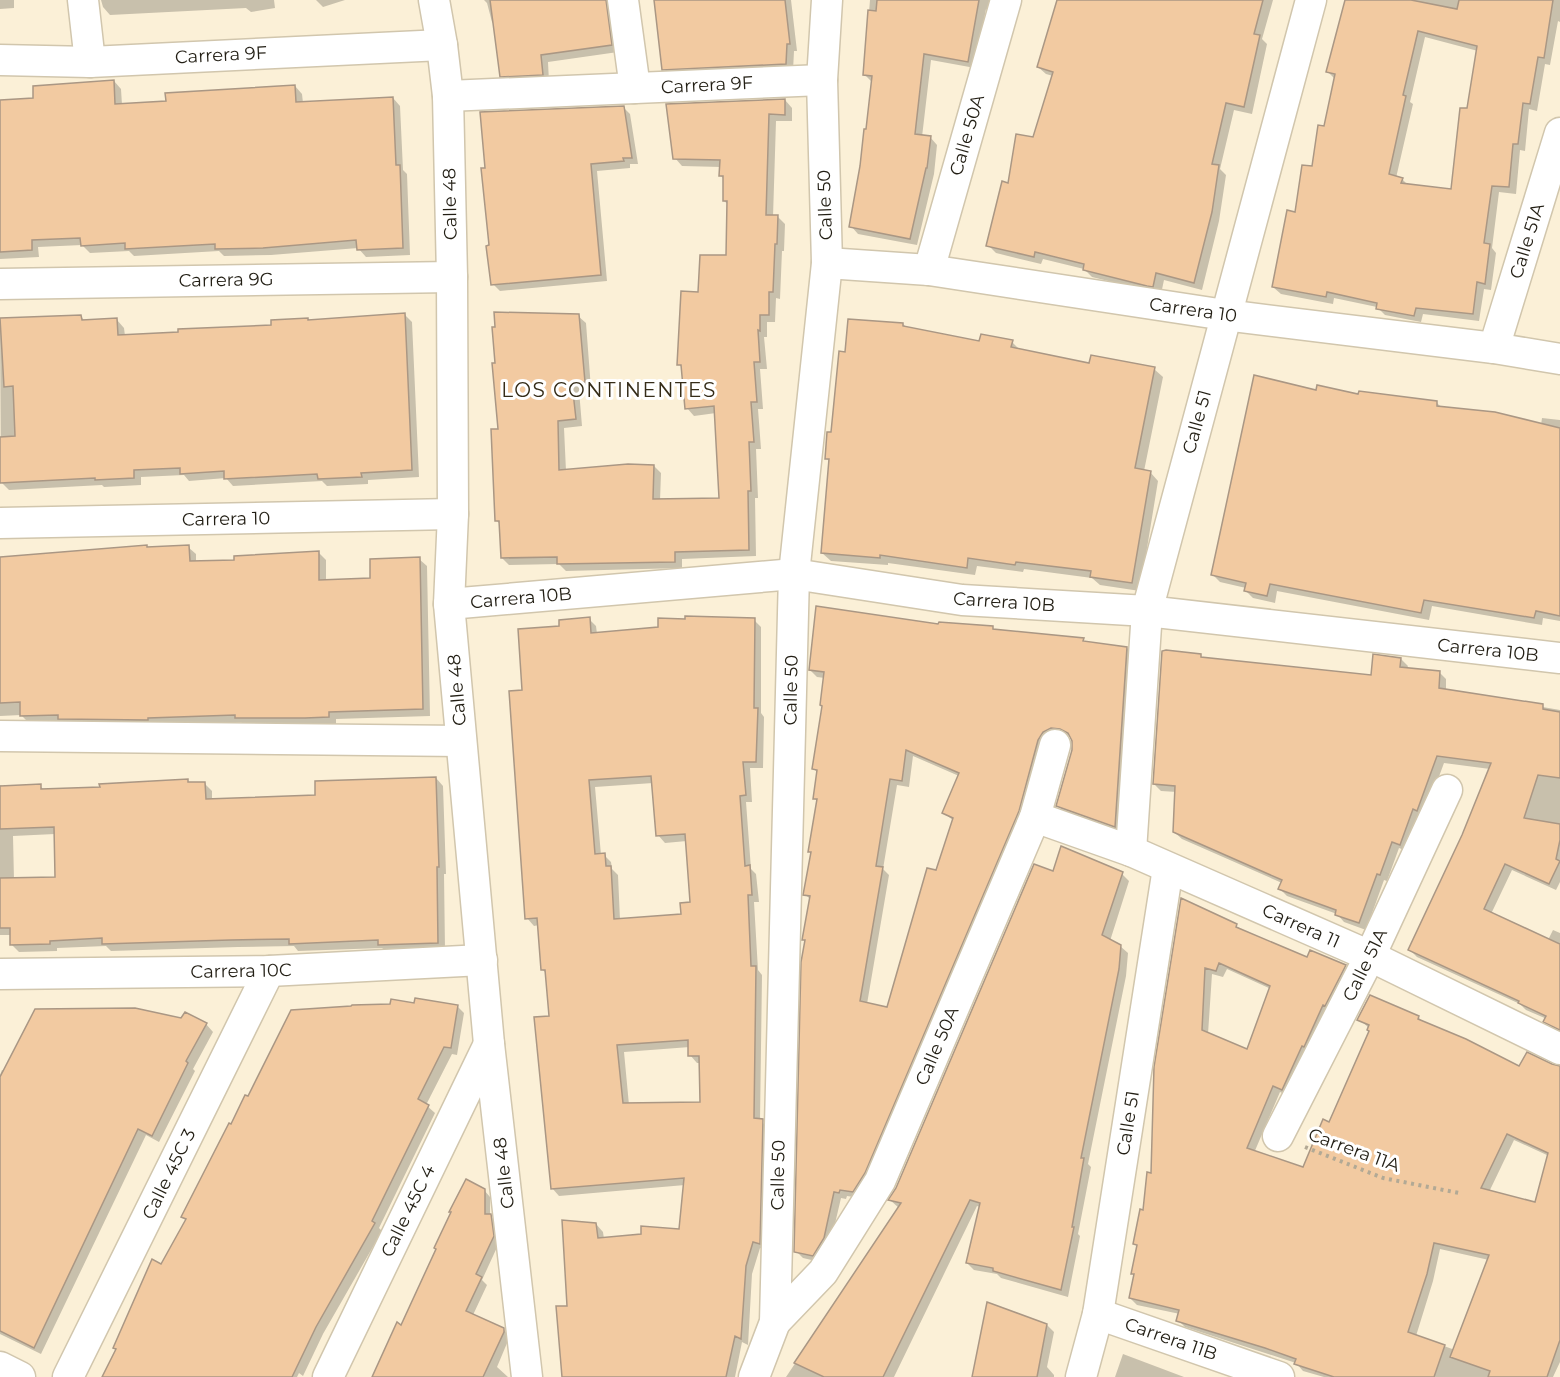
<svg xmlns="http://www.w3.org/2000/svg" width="1560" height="1377" viewBox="0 0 1560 1377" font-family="Montserrat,sans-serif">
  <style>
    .shadow { fill: #0003; fill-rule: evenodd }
    .building { fill: #f2caa1; stroke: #aa9784; stroke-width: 1.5; fill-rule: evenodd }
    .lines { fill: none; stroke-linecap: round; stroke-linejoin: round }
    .minor-casing { stroke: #d1c6ad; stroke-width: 33 }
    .path { stroke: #b2a995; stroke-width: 4; stroke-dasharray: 3 4.5; stroke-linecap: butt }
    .minor { stroke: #fff; stroke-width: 30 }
    .labels { text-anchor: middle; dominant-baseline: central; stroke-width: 6; stroke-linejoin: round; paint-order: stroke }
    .street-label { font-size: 18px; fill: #221e14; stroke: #fff }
    .neighbourhood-label { font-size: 20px; letter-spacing: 1.5px; fill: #352c18; stroke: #fff }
  </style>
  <rect width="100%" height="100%" fill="#fbf0d7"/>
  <g class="shadow">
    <path d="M 0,0 L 14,0 L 14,8 L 0,9 Z"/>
    <path d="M 101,0 L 274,0 L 275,8 L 251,12 L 246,8 L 110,15 L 103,7 Z"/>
    <path d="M 316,0 L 345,0 L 323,7 Z"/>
    <path d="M 484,0 L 615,0 L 618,52 L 548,62 L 549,82 L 509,83 L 501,76 L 495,25 L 492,22 L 487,3 Z"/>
    <path d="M 655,0 L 791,0 L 797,51 L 794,51 L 793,71 L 671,76 L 664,69 Z"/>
    <path d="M 870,0 L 994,0 L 991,10 L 986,9 L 975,68 L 931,60 L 922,137 L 930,137 L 937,145 L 934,174 L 917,245 L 858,234 L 851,226 L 867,131 L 873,83 L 864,74 Z"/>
    <path d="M 1058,0 L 1273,0 L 1262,39 L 1267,44 L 1252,114 L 1234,110 L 1220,169 L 1226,175 L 1219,221 L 1202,290 L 1164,280 L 1161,294 L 1092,277 L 1084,269 L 1043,259 L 1041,264 L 996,253 L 988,245 L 1010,184 L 1034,138 L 1053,76 L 1046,74 L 1038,67 Z"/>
    <path d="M 1346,0 L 1560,0 L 1560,22 L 1558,21 L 1550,65 L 1545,64 L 1537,111 L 1529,109 L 1525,151 L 1520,150 L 1516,194 L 1499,192 L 1492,248 L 1496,253 L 1491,290 L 1484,289 L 1479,321 L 1423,314 L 1421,322 L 1385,315 L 1377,307 L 1334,298 L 1333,304 L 1281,294 L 1273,287 L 1325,128 L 1335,79 L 1328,72 ZM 1425,37 L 1478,51 L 1453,191 L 1408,185 L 1402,179 L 1396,178 L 1413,104 L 1410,102 Z"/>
    <path d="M 114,81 L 121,89 L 122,105 L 168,103 L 295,86 L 302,94 L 303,103 L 393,98 L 400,106 L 403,170 L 407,174 L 410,255 L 366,257 L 358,248 L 271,255 L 224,256 L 219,251 L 134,256 L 129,251 L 90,253 L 82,245 L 38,247 L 39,257 L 0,259 L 0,101 L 35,99 Z"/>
    <path d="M 785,100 L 792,108 L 792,121 L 776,121 L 773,217 L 778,217 L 785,224 L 784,251 L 782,251 L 780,299 L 776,298 L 775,322 L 767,322 L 767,337 L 764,337 L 767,369 L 760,369 L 763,409 L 758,409 L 761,449 L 756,449 L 758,498 L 755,498 L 756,556 L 682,559 L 682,568 L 566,571 L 559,564 L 509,565 L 502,558 L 501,525 L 496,520 L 499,430 L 578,316 L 586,323 L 591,389 L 579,390 L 582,426 L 564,428 L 566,471 L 654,466 L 661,473 L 660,501 L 721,499 L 716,413 L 694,416 L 687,408 L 683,369 L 679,364 L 700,293 L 728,257 L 729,205 L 724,201 L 725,180 L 721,176 L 721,167 L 682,166 L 675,158 Z"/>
    <path d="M 623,107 L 630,114 L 638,164 L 630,164 L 630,168 L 597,171 L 607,281 L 500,291 L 493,284 L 490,247 Z"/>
    <path d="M 405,315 L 412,322 L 419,477 L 368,480 L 368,484 L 327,486 L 322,481 L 233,486 L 226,478 L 189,481 L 184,475 L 141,477 L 141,485 L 104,487 L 102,485 L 9,490 L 1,482 L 0,320 L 81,317 L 86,322 L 117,320 L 124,328 L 125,336 L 273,326 L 308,319 L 310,322 Z"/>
    <path d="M 903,324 L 907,328 L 980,342 L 1012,342 L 1020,350 L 1090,364 L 1154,369 L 1163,377 L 1144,471 L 1150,472 L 1158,481 L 1140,591 L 1100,585 L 1092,578 L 1024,569 L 1023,572 L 977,566 L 975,575 L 888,563 L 888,565 L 831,561 L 822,553 L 830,462 L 826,458 L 833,434 L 846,353 Z"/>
    <path d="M 1317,391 L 1436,402 L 1442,408 L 1541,425 L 1542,418 L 1560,420 L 1560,621 L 1543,618 L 1542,625 L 1432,606 L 1429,620 L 1277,591 L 1275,603 L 1253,598 L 1246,591 L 1246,588 L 1220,582 L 1212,574 Z"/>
    <path d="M 188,547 L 196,554 L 196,562 L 236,561 L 318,552 L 326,560 L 326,581 L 372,580 L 419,559 L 427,566 L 430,716 L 336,719 L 336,724 L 244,725 L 241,722 L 155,725 L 29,723 L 21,715 L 0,716 L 0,558 Z"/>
    <path d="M 589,619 L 596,626 L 597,634 L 754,620 L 761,627 L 761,713 L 764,717 L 763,768 L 750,768 L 752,802 L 746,802 L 751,869 L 756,874 L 759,902 L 754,902 L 758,970 L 762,975 L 760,1121 L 770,1128 L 766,1250 L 760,1248 L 752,1274 L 748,1345 L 742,1342 L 735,1377 L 569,1377 L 596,1224 L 603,1232 L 604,1239 L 680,1231 L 685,1185 L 559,1196 L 552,1188 L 550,1017 L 547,974 L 542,969 L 539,925 L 534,926 L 527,918 L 524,692 L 561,627 ZM 653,783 L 658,835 L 665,843 L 687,841 L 692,904 L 683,915 L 620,920 L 618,875 L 612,869 L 611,862 L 604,855 L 601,855 L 595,787 ZM 690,1047 L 690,1055 L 697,1063 L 701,1063 L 701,1103 L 629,1105 L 624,1052 Z"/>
    <path d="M 939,626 L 992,628 L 995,631 L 1083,640 L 1086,643 L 1127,648 L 1134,655 L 1122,833 L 1065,813 L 1058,806 L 1073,750 L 1073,741 L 1068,735 L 1059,735 L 1025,819 L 860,1198 L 847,1196 L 846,1199 L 841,1198 L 830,1245 L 820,1262 L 803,1258 L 796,1251 L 806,942 L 804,939 L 811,900 L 805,894 L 812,854 L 810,851 L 818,802 L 814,798 L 818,773 L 814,769 L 823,707 L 825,678 L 817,677 L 810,670 ZM 913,756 L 959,776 L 944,813 L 954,821 L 888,1009 L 867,1004 L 889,875 L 883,869 L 897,785 L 909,787 Z"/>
    <path d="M 1200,655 L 1203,659 L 1372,677 L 1401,659 L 1408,666 L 1407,669 L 1439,672 L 1446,679 L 1446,690 L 1560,710 L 1560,882 L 1556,890 L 1512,870 L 1491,914 L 1548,940 L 1553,930 L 1560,933 L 1560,1032 L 1552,1028 L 1545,1021 L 1547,1019 L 1526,1010 L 1520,1004 L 1417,957 L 1410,950 L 1463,835 L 1490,769 L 1444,763 L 1424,817 L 1407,851 L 1399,848 L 1387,881 L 1384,880 L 1366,930 L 1344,922 L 1337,914 L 1287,896 L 1280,889 L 1282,883 L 1182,839 L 1174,832 L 1177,792 L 1161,791 L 1154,784 Z"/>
    <path d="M 436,778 L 443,786 L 446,874 L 444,874 L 445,950 L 387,952 L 382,948 L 298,951 L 294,946 L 238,947 L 111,951 L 106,946 L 57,948 L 57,951 L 19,952 L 11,944 L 11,935 L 0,935 L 0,785 L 5,787 L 40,786 L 44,790 L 101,788 L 187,781 L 190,784 L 204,783 L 212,791 L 212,801 L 316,796 ZM 55,834 L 57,878 L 14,880 L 13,836 Z"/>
    <path d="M 1053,873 L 1122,874 L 1129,881 L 1110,941 L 1120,946 L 1128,953 L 1126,976 L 1088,1164 L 1091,1167 L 1078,1234 L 1080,1236 L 1068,1297 L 1001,1278 L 997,1274 L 974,1270 L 967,1263 L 980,1207 L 977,1206 L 894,1377 L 884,1377 L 866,1368 L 862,1377 L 786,1377 L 899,1208 L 890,1200 Z"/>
    <path d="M 1182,900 L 1236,925 L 1242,931 L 1308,959 L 1345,967 L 1352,974 L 1289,1096 L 1280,1092 L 1254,1153 L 1304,1169 L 1330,1124 L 1371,1031 L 1369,1028 L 1359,1019 L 1418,1017 L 1425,1024 L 1560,1099 L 1560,1362 L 1553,1377 L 1324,1377 L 1303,1371 L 1296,1363 L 1185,1327 L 1178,1320 L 1180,1314 L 1137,1305 L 1130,1298 L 1136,1276 L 1133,1273 L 1138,1247 L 1135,1244 L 1153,1175 ZM 1227,969 L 1271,989 L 1248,1051 L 1208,1034 L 1212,974 L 1223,977 ZM 1514,1140 L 1549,1156 L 1536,1204 L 1489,1192 ZM 1440,1249 L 1489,1260 L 1455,1350 L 1416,1336 L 1433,1281 Z"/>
    <path d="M 416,1005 L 457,1006 L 464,1013 L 457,1055 L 452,1054 L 426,1105 L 435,1113 L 379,1228 L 382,1231 L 323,1334 L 303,1376 L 299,1373 L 297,1377 L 103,1377 L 187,1221 L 183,1217 L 231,1126 L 249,1098 Z"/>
    <path d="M 206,1024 L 213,1032 L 193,1069 L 195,1071 L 159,1142 L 146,1135 L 41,1354 L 0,1334 L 0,1075 L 2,1070 L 5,1071 Z"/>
    <path d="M 484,1190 L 490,1197 L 490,1216 L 497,1222 L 499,1243 L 482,1280 L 487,1285 L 473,1315 L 503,1329 L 510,1336 L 497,1367 L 508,1377 L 374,1377 Z"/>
    <path d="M 1047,1325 L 1054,1332 L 1047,1367 L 1054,1375 L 1054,1377 L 973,1377 Z"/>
    <path d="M 1123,1354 L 1184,1377 L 1115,1377 Z"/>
  </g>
  <g class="building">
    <path d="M 490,0 L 606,0 L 612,45 L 541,55 L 543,75 L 500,77 Z"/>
    <path d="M 654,0 L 785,0 L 790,44 L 787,44 L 786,64 L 662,70 Z"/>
    <path d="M 877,0 L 979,0 L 968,62 L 924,54 L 915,134 L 931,136 L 927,168 L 926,168 L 910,239 L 849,227 L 860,166 L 864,129 L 866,129 L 872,76 L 863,75 L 868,10 L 876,11 Z"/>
    <path d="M 1057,0 L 1263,0 L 1254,34 L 1260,35 L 1244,107 L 1226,103 L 1212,164 L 1219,165 L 1212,212 L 1194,283 L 1156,273 L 1153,287 L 1147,286 L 1083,270 L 1084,264 L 1035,252 L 1034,257 L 986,246 L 1002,181 L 1008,183 L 1016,134 L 1033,137 L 1053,72 L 1037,67 Z"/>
    <path d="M 1345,0 L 1411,0 L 1457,9 L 1459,0 L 1553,0 L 1544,58 L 1538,57 L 1530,104 L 1523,103 L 1518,144 L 1513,144 L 1509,187 L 1492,186 L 1484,243 L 1490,244 L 1485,284 L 1477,282 L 1473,314 L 1416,308 L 1414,316 L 1376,309 L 1377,303 L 1327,292 L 1326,297 L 1272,287 L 1287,210 L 1295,212 L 1302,165 L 1312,166 L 1318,125 L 1324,126 L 1335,74 L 1326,72 ZM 1418,31 L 1477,46 L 1467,108 L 1460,108 L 1451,189 L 1401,183 L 1403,178 L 1389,174 L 1406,96 L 1403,95 Z"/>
    <path d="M 114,80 L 115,104 L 166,101 L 165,93 L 295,85 L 296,102 L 393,97 L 396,165 L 400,165 L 403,248 L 357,250 L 356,240 L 263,248 L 215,249 L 215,244 L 125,249 L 125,243 L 81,246 L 80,238 L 32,240 L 32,250 L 0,252 L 0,100 L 33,98 L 33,86 Z"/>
    <path d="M 785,99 L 785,115 L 769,114 L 766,215 L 778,215 L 777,244 L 775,244 L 773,292 L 769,292 L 769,315 L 760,315 L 760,331 L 758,330 L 760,362 L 754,362 L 757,402 L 751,402 L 754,442 L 749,442 L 751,491 L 748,491 L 749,550 L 675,552 L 675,562 L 557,564 L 557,557 L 501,558 L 499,521 L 495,521 L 491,429 L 498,429 L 492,363 L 495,363 L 492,327 L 495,327 L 494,312 L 579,314 L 585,382 L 572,383 L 576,419 L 558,421 L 559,470 L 628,464 L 654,465 L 653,499 L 719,498 L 714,406 L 685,409 L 681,365 L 677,365 L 681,291 L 698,292 L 700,255 L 726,255 L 727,201 L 723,201 L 723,176 L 719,176 L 720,160 L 673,159 L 666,104 Z"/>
    <path d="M 624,106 L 632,158 L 623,158 L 624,161 L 591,164 L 601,275 L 491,285 L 486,246 L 489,245 L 481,168 L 485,168 L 480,112 Z"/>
    <path d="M 405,313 L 412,470 L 361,473 L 362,477 L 318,479 L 317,474 L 224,479 L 224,471 L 180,474 L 180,468 L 134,470 L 134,478 L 95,480 L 95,478 L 0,483 L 0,437 L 15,436 L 13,386 L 4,387 L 0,318 L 81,315 L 82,320 L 117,318 L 118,335 L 178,332 L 178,329 L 271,325 L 271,320 L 308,318 L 308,320 Z"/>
    <path d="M 848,319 L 903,323 L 903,326 L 979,341 L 981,334 L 1013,340 L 1011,347 L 1089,363 L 1091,355 L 1155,367 L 1135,468 L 1151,471 L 1132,583 L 1090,577 L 1091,571 L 1016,562 L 1015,565 L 968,558 L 967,568 L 880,555 L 880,558 L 821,553 L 829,459 L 825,459 L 827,432 L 831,432 L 839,351 L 845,352 Z"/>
    <path d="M 1254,375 L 1316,390 L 1317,385 L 1358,394 L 1359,391 L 1437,401 L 1437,406 L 1495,412 L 1560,428 L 1560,616 L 1536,611 L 1534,618 L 1424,600 L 1421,613 L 1270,584 L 1267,596 L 1244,591 L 1246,583 L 1211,575 Z"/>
    <path d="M 147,545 L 147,547 L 189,545 L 190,561 L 234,560 L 234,556 L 319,551 L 319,580 L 370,578 L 370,559 L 420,557 L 423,709 L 329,712 L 329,717 L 305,718 L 235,718 L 235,715 L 148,718 L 148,720 L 58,719 L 58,715 L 20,716 L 20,702 L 0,703 L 0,557 Z"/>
    <path d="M 816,606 L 938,624 L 939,622 L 993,626 L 993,629 L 1084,638 L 1083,641 L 1127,647 L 1115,827 L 1056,806 L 1072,750 L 1072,741 L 1068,733 L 1060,729 L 1051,728 L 1043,732 L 1038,740 L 1019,811 L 865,1173 L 853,1192 L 840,1190 L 839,1193 L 834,1192 L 824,1238 L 813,1256 L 794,1252 L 801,962 L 805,940 L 802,940 L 810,896 L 803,895 L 811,852 L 808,852 L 817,799 L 813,799 L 817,770 L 812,769 L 822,706 L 820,705 L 824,672 L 809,670 ZM 906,750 L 959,773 L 942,813 L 953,818 L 936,870 L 927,868 L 887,1007 L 860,1001 L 883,867 L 876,866 L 890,779 L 902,781 Z"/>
    <path d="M 685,616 L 755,618 L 754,708 L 758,708 L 756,762 L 743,762 L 746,795 L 740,796 L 745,866 L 750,865 L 752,895 L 748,895 L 751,966 L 756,966 L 754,1118 L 763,1119 L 760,1244 L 753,1242 L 746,1266 L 741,1339 L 735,1336 L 726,1377 L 562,1377 L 556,1306 L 567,1306 L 562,1220 L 596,1223 L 598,1238 L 641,1234 L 641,1226 L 679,1229 L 684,1178 L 551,1189 L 534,1017 L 549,1016 L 545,970 L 541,970 L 537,918 L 525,919 L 509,691 L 522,690 L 518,629 L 559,626 L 559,620 L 590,617 L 591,633 L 658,627 L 658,618 L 685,619 ZM 651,776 L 656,836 L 685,834 L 690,902 L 680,903 L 681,914 L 614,919 L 611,866 L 606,866 L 605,853 L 595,854 L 589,780 ZM 688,1040 L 688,1056 L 699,1056 L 700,1102 L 623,1103 L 617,1045 Z"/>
    <path d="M 1166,650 L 1201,654 L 1201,657 L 1371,675 L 1373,654 L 1401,658 L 1400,667 L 1440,671 L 1439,688 L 1543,704 L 1543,709 L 1560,712 L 1560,778 L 1538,775 L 1524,818 L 1560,824 L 1560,840 L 1556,859 L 1560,861 L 1549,884 L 1505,864 L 1484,909 L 1560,944 L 1560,1030 L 1543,1022 L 1546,1016 L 1518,1003 L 1519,1001 L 1408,950 L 1462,835 L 1491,763 L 1437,756 L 1417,811 L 1413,809 L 1400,845 L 1392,842 L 1380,875 L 1377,874 L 1359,923 L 1335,915 L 1336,910 L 1278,889 L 1282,880 L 1173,832 L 1175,786 L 1153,784 L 1162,651 Z"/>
    <path d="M 436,777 L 439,867 L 437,867 L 438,943 L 378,945 L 378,940 L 289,944 L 289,939 L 230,940 L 102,944 L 102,938 L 50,941 L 50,944 L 10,945 L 10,928 L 0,928 L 0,878 L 55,877 L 54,827 L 0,829 L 0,786 L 41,784 L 41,789 L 100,787 L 99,784 L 188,779 L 188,782 L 205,782 L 206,799 L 315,795 L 315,781 Z"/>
    <path d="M 1061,846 L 1123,872 L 1102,935 L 1121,945 L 1119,969 L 1081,1158 L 1084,1158 L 1072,1227 L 1074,1227 L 1061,1290 L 993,1271 L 993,1268 L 966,1263 L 980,1203 L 970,1200 L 883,1377 L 824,1377 L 794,1363 L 901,1203 L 888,1200 L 896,1188 L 1034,864 L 1053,871 Z"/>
    <path d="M 1181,898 L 1237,924 L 1236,927 L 1307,957 L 1310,950 L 1346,965 L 1325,1006 L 1323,1005 L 1304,1047 L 1302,1046 L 1282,1090 L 1273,1086 L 1247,1148 L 1303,1167 L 1323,1119 L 1329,1122 L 1369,1031 L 1367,1030 L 1369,1025 L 1357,1020 L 1370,995 L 1419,1016 L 1418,1019 L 1466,1039 L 1519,1066 L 1527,1052 L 1552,1064 L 1560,1066 L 1560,1340 L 1547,1377 L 1488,1377 L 1490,1371 L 1450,1357 L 1489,1255 L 1434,1243 L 1427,1274 L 1408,1332 L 1445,1345 L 1434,1377 L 1334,1377 L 1294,1364 L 1296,1359 L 1265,1348 L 1176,1321 L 1179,1310 L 1129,1298 L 1134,1274 L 1131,1274 L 1137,1245 L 1133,1244 L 1140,1209 L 1143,1210 L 1147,1172 L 1151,1173 L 1154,1067 ZM 1219,963 L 1270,986 L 1247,1049 L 1202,1030 L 1205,968 L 1216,971 ZM 1507,1134 L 1548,1153 L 1535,1202 L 1481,1188 Z"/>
    <path d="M 415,998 L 458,1005 L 451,1048 L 444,1047 L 418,1099 L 429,1105 L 372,1221 L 375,1223 L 316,1327 L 292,1377 L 102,1377 L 116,1349 L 113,1348 L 152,1259 L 161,1264 L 186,1219 L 181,1217 L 229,1123 L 231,1124 L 245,1095 L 248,1096 L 291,1010 L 351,1006 L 352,1005 L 390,1004 L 391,999 L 414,1003 Z"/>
    <path d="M 135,1008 L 181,1018 L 185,1012 L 207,1023 L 186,1061 L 188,1063 L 152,1136 L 138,1129 L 34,1348 L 0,1331 L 0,1077 L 35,1009 Z"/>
    <path d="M 466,1179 L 485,1189 L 485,1214 L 491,1214 L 494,1236 L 476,1274 L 482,1277 L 466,1311 L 504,1328 L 504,1332 L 483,1377 L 372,1377 L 397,1322 L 401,1325 L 436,1249 L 434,1248 L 451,1212 L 449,1212 Z"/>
    <path d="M 987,1302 L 1047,1324 L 1037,1377 L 972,1377 Z"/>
  </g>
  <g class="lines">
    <defs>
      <g id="minor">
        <path d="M 83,0 L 90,62"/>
        <path d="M 434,0 L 442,45 L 448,96 L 452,277 L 453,514 L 449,604 L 489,1044 L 527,1377"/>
        <path d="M 623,0 L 635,88"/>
        <path d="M 0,60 L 90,62 L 442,45"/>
        <path d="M 448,96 L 822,80"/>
        <path d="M 827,263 L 929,270 L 1225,315 L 1494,348 L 1560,359"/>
        <path d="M 929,270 L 1006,0"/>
        <path d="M 0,284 L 452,277"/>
        <path d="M 1494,348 L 1560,133"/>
        <path d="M 0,523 L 453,514"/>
        <path d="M 449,604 L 794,574 L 962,600 L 1147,611 L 1560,658"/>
        <path d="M 0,736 L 461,741"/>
        <path d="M 1035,817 L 1131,851 L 1370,956 L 1560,1049"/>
        <path d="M 1131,851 L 1147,611 L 1311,0"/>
        <path d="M 0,974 L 269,971 L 482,960"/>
        <path d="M 1278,1136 L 1370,956 L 1447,790"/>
        <path d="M 1098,1314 L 1279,1377"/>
        <path d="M 775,1322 L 823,1272 L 880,1181 L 1035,817 L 1055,745"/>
        <path d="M 0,1367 L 20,1377"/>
        <path d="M 68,1377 L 269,971"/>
        <path d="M 328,1377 L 489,1044"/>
        <path d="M 754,1377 L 775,1322 L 794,574 L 827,263 L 822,80 L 827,0"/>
        <path d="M 1081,1377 L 1098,1314 L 1168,868"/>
      </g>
    </defs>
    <use href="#minor" class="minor-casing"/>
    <path class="path" d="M 1305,1147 L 1383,1178 L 1459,1193"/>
    <use href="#minor" class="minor"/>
  </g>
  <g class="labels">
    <g class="street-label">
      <text transform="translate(221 55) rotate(-3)">Carrera 9F</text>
      <text transform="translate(707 85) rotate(-3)">Carrera 9F</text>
      <text transform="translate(967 135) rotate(-74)">Calle 50A</text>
      <text transform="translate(450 204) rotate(-91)">Calle 48</text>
      <text transform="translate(825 205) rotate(-92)">Calle 50</text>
      <text transform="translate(1527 241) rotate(-73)">Calle 51A</text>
      <text transform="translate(226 280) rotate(-1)">Carrera 9G</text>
      <text transform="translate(1193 310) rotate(8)">Carrera 10</text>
      <text transform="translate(1197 422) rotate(-75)">Calle 51</text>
      <text transform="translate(226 519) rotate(-1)">Carrera 10</text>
      <text transform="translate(521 598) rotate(-5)">Carrera 10B</text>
      <text transform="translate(1004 602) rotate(4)">Carrera 10B</text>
      <text transform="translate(1488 650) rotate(6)">Carrera 10B</text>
      <text transform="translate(457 690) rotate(-95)">Calle 48</text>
      <text transform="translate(791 690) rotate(-89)">Calle 50</text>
      <text transform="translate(1301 926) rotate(24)">Carrera 11</text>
      <text transform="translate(1365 965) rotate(-64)">Calle 51A</text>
      <text transform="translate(241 971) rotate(-1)">Carrera 10C</text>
      <text transform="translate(937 1046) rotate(-67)">Calle 50A</text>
      <text transform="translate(1128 1123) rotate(-81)">Calle 51</text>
      <text transform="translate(1354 1150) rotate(20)">Carrera 11A</text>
      <text transform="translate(504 1173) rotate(-97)">Calle 48</text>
      <text transform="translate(169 1174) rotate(-64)">Calle 45C 3</text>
      <text transform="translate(778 1175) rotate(-89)">Calle 50</text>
      <text transform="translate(408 1211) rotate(-64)">Calle 45C 4</text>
      <text transform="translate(1171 1339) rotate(19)">Carrera 11B</text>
    </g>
    <g class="neighbourhood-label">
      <text x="609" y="390">LOS CONTINENTES</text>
    </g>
  </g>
</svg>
